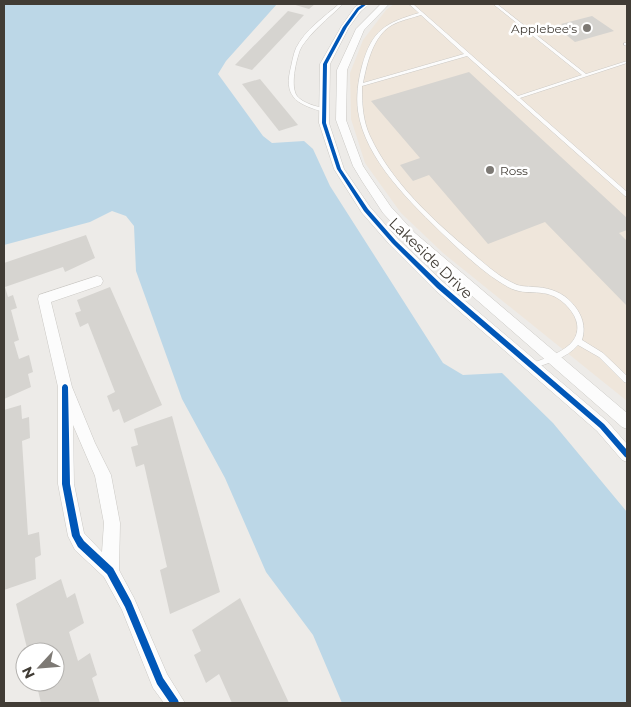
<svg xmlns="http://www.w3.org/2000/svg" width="631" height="707" viewBox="0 0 631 707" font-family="Montserrat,sans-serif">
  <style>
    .commercial { fill: #efe6db }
    .water { fill: #bcd7e7 }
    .building { fill: #d6d4d0 }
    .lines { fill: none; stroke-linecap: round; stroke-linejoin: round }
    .lane-casing { stroke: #cbc9c5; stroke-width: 1 }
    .street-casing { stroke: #cbc9c5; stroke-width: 1 }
    .lane { fill: #fcfcfc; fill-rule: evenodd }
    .street { fill: #fcfcfc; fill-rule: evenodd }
    .cycleway-casing { stroke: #fff; stroke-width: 3 }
    .cycleway { fill: #0057b8; fill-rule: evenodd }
    .poi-dot { fill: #7d7974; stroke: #fff; stroke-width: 2 }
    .labels { text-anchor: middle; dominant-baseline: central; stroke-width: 5; stroke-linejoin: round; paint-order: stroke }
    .far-poi-label { font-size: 12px; fill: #413c35; stroke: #fff; text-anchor: end }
    .street-label { font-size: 15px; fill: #413c35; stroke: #fff }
  </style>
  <rect width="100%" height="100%" fill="#edebe8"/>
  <path class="commercial" d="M 394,4 L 627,4 L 627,401 L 443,253 L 401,213 L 365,163 L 351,119 L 350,73 L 363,40 L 386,10 Z"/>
  <path class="water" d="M 4,4 L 277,4 L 226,61 L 218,74 L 263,136 L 272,143 L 304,141 L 313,149 L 330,186 L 443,363 L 463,375 L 502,373 L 553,423 L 627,512 L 627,703 L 342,703 L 313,635 L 266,572 L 225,478 L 182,399 L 136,271 L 134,226 L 126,216 L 112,211 L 90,222 L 4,245 Z"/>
  <g class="building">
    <path d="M 292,4 L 315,4 L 309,9 Z"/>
    <path d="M 288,11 L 304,15 L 252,70 L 235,65 Z"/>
    <path d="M 592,16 L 614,31 L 575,42 L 564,33 L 571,32 L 561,24 Z"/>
    <path d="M 469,72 L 627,218 L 627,230 L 619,233 L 627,241 L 627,306 L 545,222 L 488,244 L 429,175 L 413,181 L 400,165 L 420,158 L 371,101 Z"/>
    <path d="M 260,79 L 298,125 L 279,131 L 242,84 Z"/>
    <path d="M 86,235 L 95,258 L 65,272 L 63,267 L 5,287 L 8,297 L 13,295 L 17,308 L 11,310 L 19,340 L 14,342 L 19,359 L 29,355 L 33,372 L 28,374 L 31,387 L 4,399 L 4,263 Z"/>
    <path d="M 110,287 L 162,405 L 124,423 L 119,409 L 113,412 L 107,396 L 115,392 L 88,323 L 80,327 L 75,313 L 81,311 L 77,300 Z"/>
    <path d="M 21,405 L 22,419 L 29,417 L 30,438 L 22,441 L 28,535 L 39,532 L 41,555 L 35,558 L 36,579 L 4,590 L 4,410 Z"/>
    <path d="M 172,416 L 220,592 L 170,614 L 160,570 L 167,567 L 144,464 L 136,467 L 131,447 L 138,445 L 134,429 Z"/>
    <path d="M 61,579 L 67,598 L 75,593 L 84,623 L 69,632 L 78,661 L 90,653 L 97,675 L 92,678 L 100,703 L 41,703 L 36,682 L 55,682 L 55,652 L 28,652 L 16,604 Z"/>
    <path d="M 240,598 L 289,703 L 232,703 L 219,674 L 206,683 L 194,655 L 201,651 L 192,630 Z"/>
  </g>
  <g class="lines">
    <defs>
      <g id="lane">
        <path d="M 339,4 L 343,4 C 332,15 319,25 309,37 C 306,41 302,45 300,50 C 296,61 290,86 297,96 C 304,104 316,106 326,109 L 326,110 L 324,112 C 300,105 284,99 290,71 C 292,63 293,55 296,48 C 305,30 324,17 339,4 Z"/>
        <path d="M 409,4 L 413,4 L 518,96 L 582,75 L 493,4 L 497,4 L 586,74 L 627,61 L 627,63 L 520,98 L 627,192 L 627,197 L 625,196 L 467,56 L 362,86 L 362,88 C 362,105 363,121 370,136 C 392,183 433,220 472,253 C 485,264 499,277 515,284 C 521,287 527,286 533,287 C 546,287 559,291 568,299 C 580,310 587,324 582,340 L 603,353 L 627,376 L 627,383 L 624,382 L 599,357 L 578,345 C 567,358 548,363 532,369 L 530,368 L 529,366 L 530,364 C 548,357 585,347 576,320 C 574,314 570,309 565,304 C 545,285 528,298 508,287 C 485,274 465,255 446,237 C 412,204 365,160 358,111 C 356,96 358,81 362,66 C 372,30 385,23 419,13 ZM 421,15 L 464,54 L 363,83 C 367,63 373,36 392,25 C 401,20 412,18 421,15 Z"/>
        <path d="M 624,43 L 627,43 L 627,46 L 624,45 Z"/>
      </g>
      <g id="street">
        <path d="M 360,4 L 369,4 L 361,11 L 349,27 L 330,64 L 329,123 L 344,169 L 370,207 L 398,239 L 443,282 L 607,421 L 627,444 L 627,462 L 622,460 L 597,431 L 435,290 L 390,245 L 362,213 L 334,169 L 319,123 L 320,64 L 341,27 L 355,7 Z"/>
        <path d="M 381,4 L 389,4 L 364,30 L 347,70 L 346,120 L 363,166 L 371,178 L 391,207 L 415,233 L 627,413 L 627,429 L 622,427 L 407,239 L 383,213 L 362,181 L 353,166 L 336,120 L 337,70 L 356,29 Z"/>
        <path d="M 97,276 L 101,277 L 103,281 L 101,285 L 51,302 L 72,387 L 95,443 L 111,475 L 120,523 L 119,570 L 134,598 L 167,674 L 185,703 L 164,703 L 153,688 L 122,610 L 104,577 L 75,550 L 68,536 L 58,484 L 58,387 L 38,299 L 39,295 ZM 73,425 L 95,476 L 104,523 L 102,552 L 84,533 L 74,484 Z"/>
      </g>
    </defs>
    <use href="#lane" class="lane-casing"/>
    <use href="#street" class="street-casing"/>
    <use href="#lane" class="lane"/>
    <use href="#street" class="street"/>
    <defs>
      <g id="cycleway">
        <path d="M 363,4 L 367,4 L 359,10 L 347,27 L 327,64 L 326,123 L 341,169 L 368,209 L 396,241 L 441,284 L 604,424 L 627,450 L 627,458 L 625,457 L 600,428 L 437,288 L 392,243 L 364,211 L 337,169 L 322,123 L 323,64 L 343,27 L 357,8 Z"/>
        <path d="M 65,384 L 67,385 L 68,387 L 70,484 L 80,535 L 84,541 L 113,568 L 131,601 L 163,678 L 178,700 L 179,703 L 170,703 L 157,684 L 125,607 L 107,574 L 78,547 L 72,536 L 62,484 L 62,387 L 63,385 Z"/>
      </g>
    </defs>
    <use href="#cycleway" class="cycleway-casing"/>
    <use href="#cycleway" class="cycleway"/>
  </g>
  <g class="poi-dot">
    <circle cx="587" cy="28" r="5"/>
    <circle cx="490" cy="170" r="5"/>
  </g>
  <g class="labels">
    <g class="far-poi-label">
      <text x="577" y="28">Applebee's</text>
      <text x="500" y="170" text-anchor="start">Ross</text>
    </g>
    <g class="street-label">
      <text transform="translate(431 258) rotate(44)">Lakeside Drive</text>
    </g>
  </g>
  <rect width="631" height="707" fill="none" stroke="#413c35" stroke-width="10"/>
  <g transform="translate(40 667) rotate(244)"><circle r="24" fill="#ffffff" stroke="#b3b1ae"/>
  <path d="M0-4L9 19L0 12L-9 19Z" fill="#7d7974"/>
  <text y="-8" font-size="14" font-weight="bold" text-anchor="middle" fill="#413c35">N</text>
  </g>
</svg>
